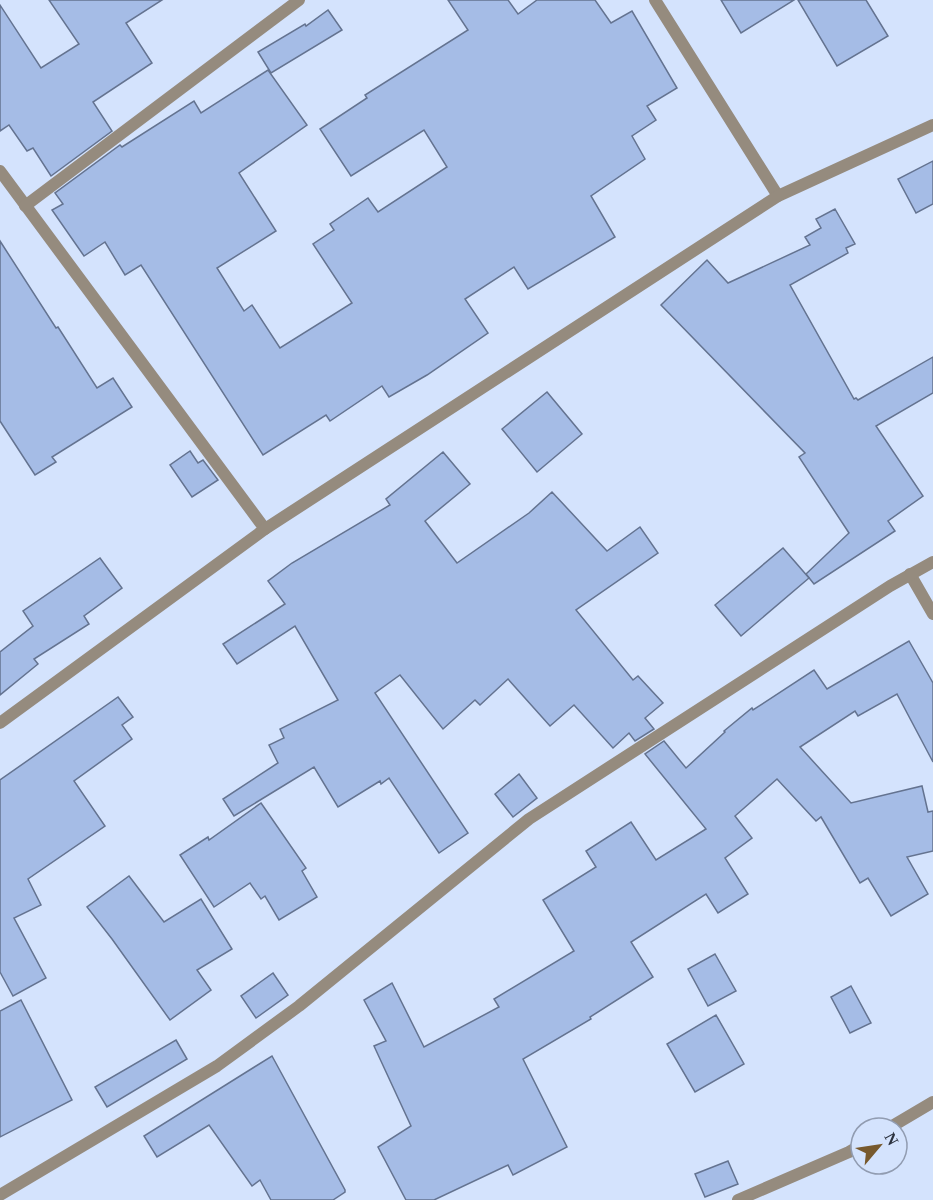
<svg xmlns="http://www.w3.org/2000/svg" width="933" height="1200" viewBox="0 0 933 1200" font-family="Georgia,serif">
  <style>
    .building { fill: #a5bce6; stroke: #647390; stroke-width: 1.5 }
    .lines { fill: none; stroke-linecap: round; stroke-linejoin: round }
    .street { stroke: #958b7e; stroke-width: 12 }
  </style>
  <rect width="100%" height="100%" fill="#d4e3fd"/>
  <g class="building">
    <path d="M 49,0 L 162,0 L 126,23 L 152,63 L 93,102 L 112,131 L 51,176 L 33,148 L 27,151 L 9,125 L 0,131 L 0,5 L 41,68 L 79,44 Z"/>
    <path d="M 448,0 L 508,0 L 518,14 L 537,0 L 595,0 L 611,23 L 632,11 L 677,88 L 647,106 L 656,120 L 632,136 L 645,159 L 591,196 L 615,237 L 528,289 L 514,267 L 465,299 L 488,333 L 427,375 L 389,397 L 382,386 L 330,421 L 326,415 L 263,455 L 141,265 L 125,275 L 105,242 L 84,256 L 52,210 L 63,204 L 55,193 L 120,145 L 122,147 L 194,101 L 201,113 L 268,70 L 307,125 L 239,173 L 276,231 L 217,268 L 244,311 L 252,305 L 280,348 L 352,303 L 313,244 L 334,230 L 330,224 L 368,198 L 378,212 L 447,167 L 424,130 L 351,176 L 320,129 L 367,98 L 365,95 L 468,30 Z"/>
    <path d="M 721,0 L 794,0 L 741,33 Z"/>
    <path d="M 798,0 L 866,0 L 888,36 L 837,66 Z"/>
    <path d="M 328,10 L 342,30 L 271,73 L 258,52 L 305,24 L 306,26 Z"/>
    <path d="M 933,161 L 933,204 L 916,213 L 898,179 Z"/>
    <path d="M 835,209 L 855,244 L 846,248 L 848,253 L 790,285 L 854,399 L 856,398 L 858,400 L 933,357 L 933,393 L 876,426 L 923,496 L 888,521 L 895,531 L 814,584 L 806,574 L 849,533 L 799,457 L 805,453 L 661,305 L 707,260 L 728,283 L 810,245 L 805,237 L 821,228 L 816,219 Z"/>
    <path d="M 0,241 L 56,328 L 58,327 L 97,388 L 113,378 L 132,407 L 52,457 L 56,462 L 35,475 L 0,421 Z"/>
    <path d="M 547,392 L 582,434 L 537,472 L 502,429 Z"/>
    <path d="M 190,451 L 198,463 L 203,460 L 218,480 L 192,497 L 170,465 Z"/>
    <path d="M 443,452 L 470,484 L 425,521 L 457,563 L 529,513 L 552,492 L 607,551 L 640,527 L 658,553 L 576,610 L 633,680 L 638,676 L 663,703 L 645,718 L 654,729 L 635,741 L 629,733 L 613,748 L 574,705 L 550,726 L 508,679 L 480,705 L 475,700 L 443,729 L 400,675 L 375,693 L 468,833 L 439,853 L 389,778 L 381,784 L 380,781 L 338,807 L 314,767 L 234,816 L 223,799 L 278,763 L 269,745 L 284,738 L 280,729 L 338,700 L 295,626 L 237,664 L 223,644 L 285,604 L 268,581 L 292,563 L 390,505 L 386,499 Z"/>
    <path d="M 783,548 L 809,578 L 741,636 L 715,605 Z"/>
    <path d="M 100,558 L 122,588 L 84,616 L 89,624 L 34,659 L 38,664 L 0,695 L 0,652 L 33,626 L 23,611 Z"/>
    <path d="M 909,641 L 933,683 L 933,762 L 897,694 L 858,716 L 855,711 L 800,747 L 851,803 L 922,786 L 928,812 L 933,811 L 933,851 L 907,857 L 928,894 L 891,916 L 868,878 L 860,883 L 821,817 L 816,821 L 777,779 L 735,816 L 752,838 L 725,858 L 748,894 L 718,913 L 706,894 L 631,942 L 653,977 L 590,1017 L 591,1019 L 523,1059 L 567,1147 L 513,1175 L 508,1165 L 434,1200 L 406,1200 L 378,1147 L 411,1126 L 374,1046 L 386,1041 L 364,1000 L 392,983 L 424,1047 L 499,1007 L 494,999 L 574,951 L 543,900 L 596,867 L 586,851 L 631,822 L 656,860 L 706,829 L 645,754 L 664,741 L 686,768 L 725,732 L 724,731 L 752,708 L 753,710 L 814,670 L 827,689 Z"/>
    <path d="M 118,697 L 133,717 L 122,725 L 132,739 L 74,781 L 105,826 L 28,879 L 41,905 L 14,918 L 46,978 L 13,996 L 0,972 L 0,780 Z"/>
    <path d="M 519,774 L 537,798 L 513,817 L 495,794 Z"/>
    <path d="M 261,803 L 306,868 L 302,871 L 317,897 L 279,920 L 265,896 L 261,899 L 250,883 L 214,907 L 180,855 L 208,837 L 209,840 Z"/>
    <path d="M 129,876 L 164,922 L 201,899 L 232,949 L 197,970 L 211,990 L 170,1020 L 112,939 L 87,907 Z"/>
    <path d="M 715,954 L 736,991 L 708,1006 L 688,969 Z"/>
    <path d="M 273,973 L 288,995 L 256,1018 L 241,996 Z"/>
    <path d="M 851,986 L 871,1023 L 850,1033 L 831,997 Z"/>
    <path d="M 21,1000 L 72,1100 L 0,1137 L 0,1011 Z"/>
    <path d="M 716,1015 L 744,1064 L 695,1092 L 667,1044 Z"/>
    <path d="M 176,1040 L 187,1059 L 107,1107 L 95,1087 Z"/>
    <path d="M 272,1056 L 345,1190 L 345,1192 L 333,1200 L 271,1200 L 260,1180 L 252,1186 L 209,1125 L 157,1157 L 144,1136 Z"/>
    <path d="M 728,1161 L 738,1184 L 705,1197 L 695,1174 Z"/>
  </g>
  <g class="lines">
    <g class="street">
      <path d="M 655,0 L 778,196"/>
      <path d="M 0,171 L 265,529"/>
      <path d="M 25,206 L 299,0"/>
      <path d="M 910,574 L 933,614"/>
      <path d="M 0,723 L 265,529 L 778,196 L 933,125"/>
      <path d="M 889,1128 L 933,1102"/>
      <path d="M 0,1195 L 217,1066 L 299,1006 L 529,819 L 890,586 L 933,562"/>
      <path d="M 738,1200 L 849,1152 L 861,1145"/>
    </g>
  </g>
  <g transform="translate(879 1146) rotate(61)"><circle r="28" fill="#d4e3fd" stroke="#919cb1" stroke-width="1.5"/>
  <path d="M0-4.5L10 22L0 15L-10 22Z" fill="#77592d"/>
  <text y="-9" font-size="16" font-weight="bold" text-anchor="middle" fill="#2c323f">N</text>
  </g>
</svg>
